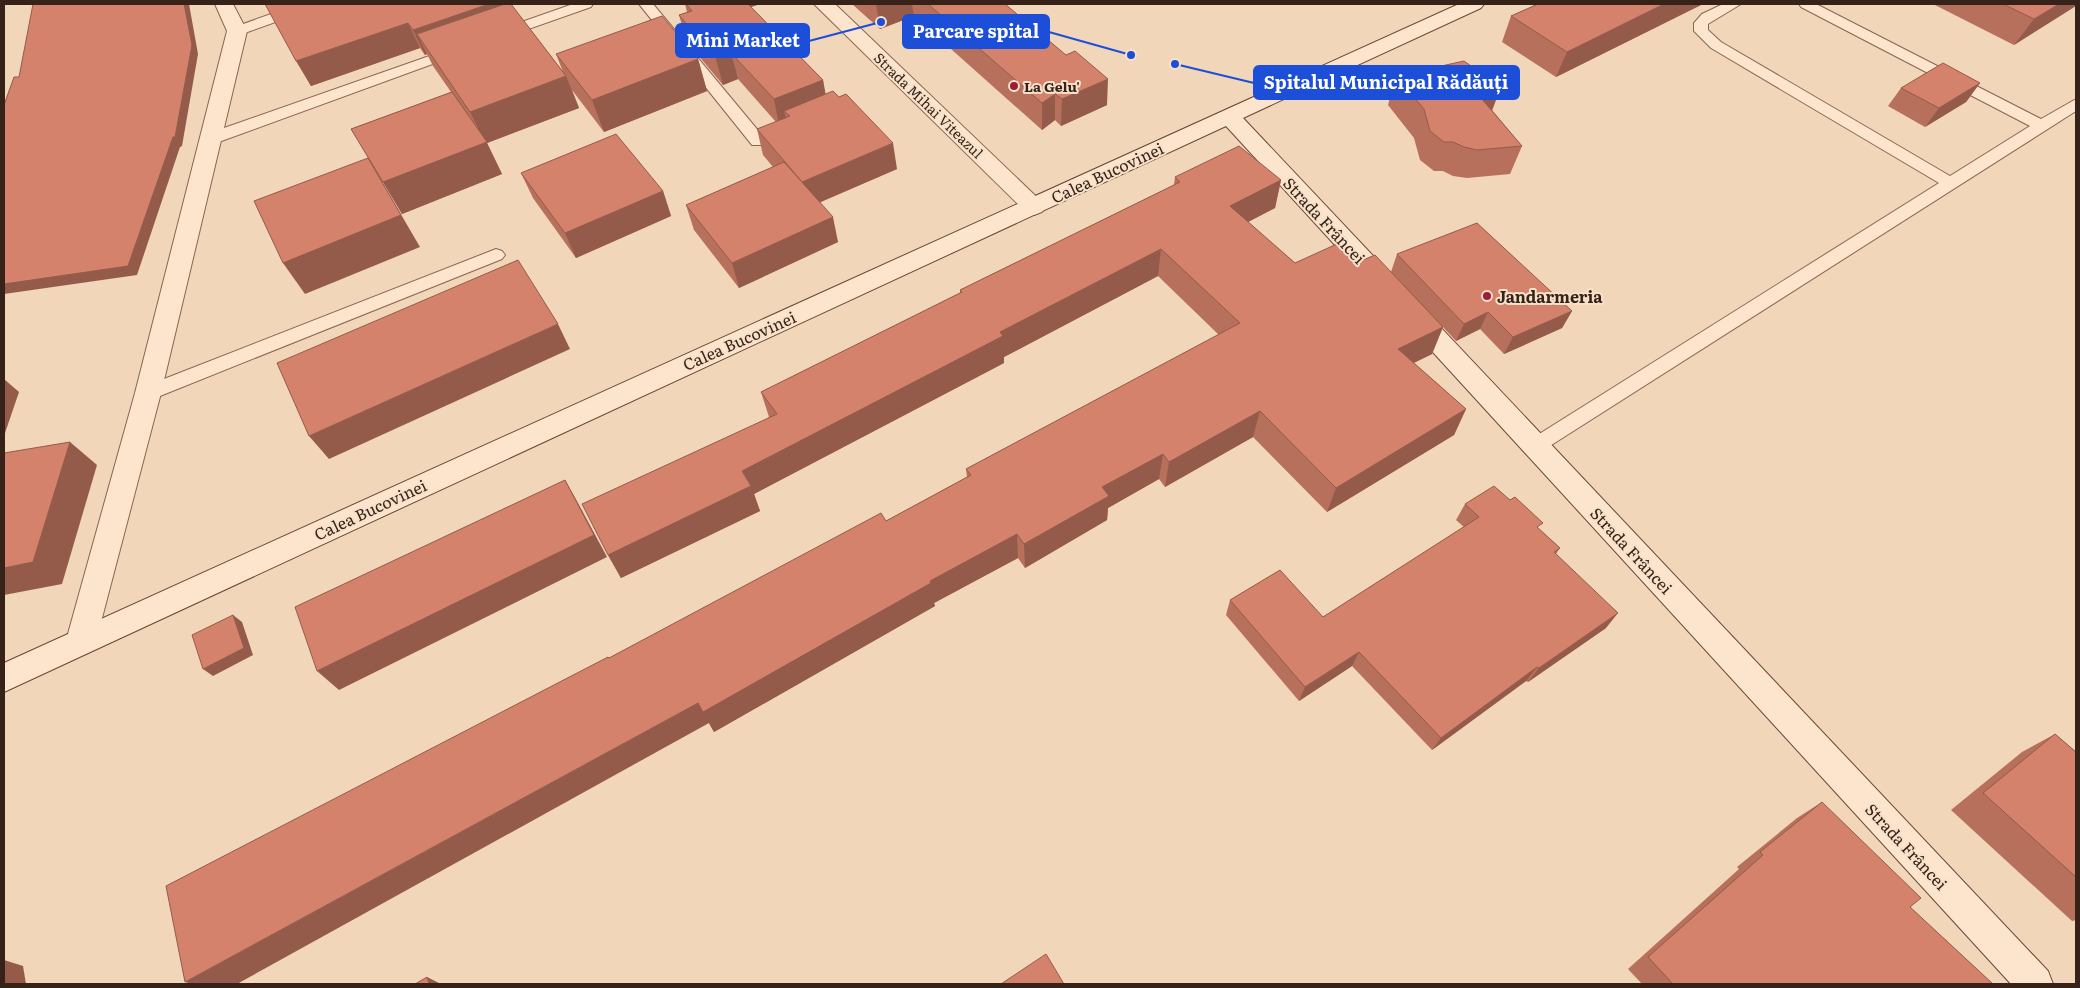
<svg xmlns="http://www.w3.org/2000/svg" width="2080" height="988" viewBox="0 0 2080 988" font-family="Literata,serif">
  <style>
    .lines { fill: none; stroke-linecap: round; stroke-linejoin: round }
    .lane-casing { stroke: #896552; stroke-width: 2 }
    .street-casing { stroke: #896552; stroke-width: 2 }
    .secondary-casing { stroke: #6a4636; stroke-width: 2 }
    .lane { fill: #fce5cc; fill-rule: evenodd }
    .street { fill: #fce5cc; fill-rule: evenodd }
    .secondary { fill: #fce5cc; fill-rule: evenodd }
    .wall { fill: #b6705c }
    .shaded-wall { fill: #945b4b }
    .building { fill: #d4826b; stroke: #945b4b }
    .poi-dot { fill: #9d1d37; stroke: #f8e1c9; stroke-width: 2 }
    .labels { text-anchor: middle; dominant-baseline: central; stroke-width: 4; stroke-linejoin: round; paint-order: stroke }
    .far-poi-label { font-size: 14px; font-weight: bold; fill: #362219; stroke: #f8e1c9; text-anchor: start }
    .far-street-label { font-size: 14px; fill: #362219; stroke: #f8e1c9 }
    .street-label { font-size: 16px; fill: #362219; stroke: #f8e1c9 }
    .poi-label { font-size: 16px; font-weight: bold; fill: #362219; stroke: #f8e1c9; text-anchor: start }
    .leader { fill: none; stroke: #1d4ed8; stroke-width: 2 }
    .callout-dot { fill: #1d4ed8; stroke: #f8e1c9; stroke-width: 2 }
    .callout { fill: #1d4ed8; stroke: #1d4ed8; stroke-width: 2 }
    .callout-label { font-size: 18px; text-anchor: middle; font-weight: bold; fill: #fff }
  </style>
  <rect width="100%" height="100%" fill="#f2d6b9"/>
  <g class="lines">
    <defs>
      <g id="lane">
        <path d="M 299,4 L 319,4 L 317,7 L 242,34 L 232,34 L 230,31 L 232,28 Z"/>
        <path d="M 573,4 L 593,4 L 591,7 L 506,37 L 496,37 L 494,34 L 496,31 Z"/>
        <path d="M 639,4 L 653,4 L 761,134 L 785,125 L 790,127 L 793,130 L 790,133 L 764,145 L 752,145 Z"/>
        <path d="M 1723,4 L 1741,4 L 1708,24 L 1708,30 L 1721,42 L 1950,176 L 2030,126 L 1801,7 L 1799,4 L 1816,4 L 2041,119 L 2076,99 L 2076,111 L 1542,451 L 1535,454 L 1528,451 L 1525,446 L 1528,441 L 1939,183 L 1711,48 L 1694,31 L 1694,23 L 1702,14 Z"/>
        <path d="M 455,47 L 460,48 L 462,51 L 460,54 L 216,143 L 204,143 L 202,139 L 204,135 Z"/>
        <path d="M 496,249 L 502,251 L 505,255 L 502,259 L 155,398 L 148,400 L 141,398 L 139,393 L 141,388 Z"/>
      </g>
      <g id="street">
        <path d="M 215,4 L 233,4 L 247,31 L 161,393 L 96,641 L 92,650 L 81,654 L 70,650 L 66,641 L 135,393 L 227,31 Z"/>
        <path d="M 814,4 L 835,4 L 1042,202 L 1045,207 L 1042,212 L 1034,215 L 1026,212 Z"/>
      </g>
      <path id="secondary" d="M 1459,4 L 1484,4 L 1481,8 L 1243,118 L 2048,971 L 2053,984 L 2011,984 L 1226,126 L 4,692 L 4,663 Z"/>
    </defs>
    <use href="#lane" class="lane-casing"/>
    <use href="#street" class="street-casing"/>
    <use href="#secondary" class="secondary-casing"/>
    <use href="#lane" class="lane"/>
    <use href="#street" class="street"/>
    <use href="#secondary" class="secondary"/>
  </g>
  <g class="wall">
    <path d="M 265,4 L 511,4 L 563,72 L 556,54 L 698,59 L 707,91 L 604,132 L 572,90 L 579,108 L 487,143 L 502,174 L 402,214 L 351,129 L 451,92 L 433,66 L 427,54 L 425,55 L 420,48 L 311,86 Z"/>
    <path d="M 685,4 L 760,4 L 751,7 L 823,80 L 825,94 L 897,169 L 820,202 L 838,242 L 739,288 L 694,230 L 686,205 L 773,167 L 763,155 L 757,129 L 776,122 L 738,79 L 723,85 L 687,42 L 679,15 L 687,12 Z"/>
    <path d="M 852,4 L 1005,4 L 1107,105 L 1061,126 L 1055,120 L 1042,130 L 914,16 L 880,29 Z"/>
    <path d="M 1538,4 L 1703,4 L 1556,77 L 1502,42 L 1511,16 Z"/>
    <path d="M 1933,4 L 2076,4 L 2014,45 Z"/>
    <path d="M 1396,76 L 1492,110 L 1522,146 L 1510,174 L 1467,178 L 1453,176 L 1443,171 L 1434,171 L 1420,160 L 1414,138 L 1388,105 Z"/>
    <path d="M 1980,83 L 1966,102 L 1925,127 L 1888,106 L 1901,88 Z"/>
    <path d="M 521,173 L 663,191 L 671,216 L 576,258 L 533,198 Z"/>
    <path d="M 1175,177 L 1281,180 L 1275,208 L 1248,222 L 1295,263 L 1358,262 L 1391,272 L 1397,254 L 1572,311 L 1562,328 L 1504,354 L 1480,329 L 1456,341 L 1443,327 L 1432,354 L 1414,363 L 1466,409 L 1454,435 L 1327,512 L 1253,437 L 1165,487 L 1159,479 L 1108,508 L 1107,520 L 1025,568 L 1018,558 L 934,603 L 935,606 L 714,732 L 709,723 L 609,658 L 886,521 L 967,477 L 966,469 L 1219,335 L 1158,276 L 1004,357 L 1004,363 L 754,494 L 760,511 L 621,578 L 608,555 L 769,417 L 761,392 L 960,293 L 960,290 L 1174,185 Z"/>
    <path d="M 1465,504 L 1539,529 L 1560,548 L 1556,554 L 1606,628 L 1528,682 L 1526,681 L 1432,750 L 1352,666 L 1299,701 L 1226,615 L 1230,600 L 1323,617 L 1464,527 L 1456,520 Z"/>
    <path d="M 2055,734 L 2076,752 L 2076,920 L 2072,921 L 1951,810 L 2022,752 Z"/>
    <path d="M 1822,802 L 1910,907 L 1993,984 L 1642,984 L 1628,969 L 1739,869 L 1737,867 L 1797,818 Z"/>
  </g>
  <g class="shaded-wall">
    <path d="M 184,4 L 189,4 L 198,54 L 182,146 L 180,147 L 137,275 L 4,294 L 4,284 L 173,137 Z"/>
    <path d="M 489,4 L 506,4 L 417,34 L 427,54 L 425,55 L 413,30 Z"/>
    <path d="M 734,4 L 760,4 L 736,12 Z"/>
    <path d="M 876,4 L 912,4 L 914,16 L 880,29 Z"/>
    <path d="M 1664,4 L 1703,4 L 1556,77 L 1567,52 Z"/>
    <path d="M 2059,4 L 2076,4 L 2076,6 L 2014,45 L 2034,19 Z"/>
    <path d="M 408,23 L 420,48 L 311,86 L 296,61 Z"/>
    <path d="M 731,53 L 738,79 L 723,85 L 716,59 Z"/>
    <path d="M 698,59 L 707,91 L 604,132 L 592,100 Z"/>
    <path d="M 566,76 L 579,108 L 487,143 L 502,174 L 402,214 L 383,182 L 485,142 L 470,112 Z"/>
    <path d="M 1108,79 L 1107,105 L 1061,126 L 1062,99 Z"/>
    <path d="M 823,80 L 828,107 L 784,111 L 787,122 L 779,125 L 774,99 Z"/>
    <path d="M 1980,83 L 1966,102 L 1925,127 L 1939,108 Z"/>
    <path d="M 1501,87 L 1490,116 L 1481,98 Z"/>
    <path d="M 1055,94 L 1055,120 L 1042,130 L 1042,103 Z"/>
    <path d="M 893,143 L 897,169 L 807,208 L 802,182 Z"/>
    <path d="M 368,158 L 420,247 L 305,294 L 283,263 Z"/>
    <path d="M 1281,180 L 1275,208 L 1225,234 L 1230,206 Z"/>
    <path d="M 663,191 L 671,216 L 576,258 L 565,233 Z"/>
    <path d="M 833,217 L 838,242 L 739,288 L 732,263 Z"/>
    <path d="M 1161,249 L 1158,276 L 1004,357 L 1004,363 L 754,494 L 760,511 L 621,578 L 608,555 L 742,471 L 1000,332 Z"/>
    <path d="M 1572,311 L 1562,328 L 1504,354 L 1513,337 Z"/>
    <path d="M 1488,312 L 1480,329 L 1456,341 L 1464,324 Z"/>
    <path d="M 558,324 L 570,349 L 329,459 L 309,436 Z"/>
    <path d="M 1443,327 L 1432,354 L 1388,375 L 1398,349 Z"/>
    <path d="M 4,379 L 19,392 L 4,436 Z"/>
    <path d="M 1466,409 L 1454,435 L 1327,512 L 1336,488 Z"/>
    <path d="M 1260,411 L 1253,437 L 1165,487 L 1169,462 Z"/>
    <path d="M 70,442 L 97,465 L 62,584 L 4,595 L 4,568 Z"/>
    <path d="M 1163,454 L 1159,479 L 1108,508 L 1107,520 L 1025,568 L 1024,544 L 1102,487 Z"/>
    <path d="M 565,480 L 578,503 L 607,557 L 339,690 L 317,671 Z"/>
    <path d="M 1017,534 L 1018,558 L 934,603 L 935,606 L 714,732 L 709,723 L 237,984 L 192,984 L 185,982 L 698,703 Z"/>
    <path d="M 1618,613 L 1606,628 L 1528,682 L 1539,668 Z"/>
    <path d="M 233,615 L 242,622 L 253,655 L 213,676 L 203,669 Z"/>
    <path d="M 1359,652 L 1352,666 L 1299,701 L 1305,687 Z"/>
    <path d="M 1537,667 L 1526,681 L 1432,750 L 1441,738 Z"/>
    <path d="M 4,960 L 23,966 L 26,984 L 4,984 Z"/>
    <path d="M 427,977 L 441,984 L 429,984 Z"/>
  </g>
  <g class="building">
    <path d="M 33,4 L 184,4 L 192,45 L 175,137 L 173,137 L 128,266 L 4,284 L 4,105 L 14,77 L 19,77 Z"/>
    <path d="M 265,4 L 489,4 L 413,30 L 408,23 L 296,61 Z"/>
    <path d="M 505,4 L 511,4 L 566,76 L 470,112 L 417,34 Z"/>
    <path d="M 686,4 L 748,4 L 823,80 L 774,99 L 731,53 L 716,59 L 679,15 L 692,11 Z"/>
    <path d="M 928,4 L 1005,4 L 1066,55 L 1075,51 L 1108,79 L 1062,99 L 1055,94 L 1042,103 Z"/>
    <path d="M 1538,4 L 1664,4 L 1567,52 L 1511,16 Z"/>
    <path d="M 2003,4 L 2059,4 L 2034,19 Z"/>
    <path d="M 662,16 L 698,59 L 592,100 L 556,54 Z"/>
    <path d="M 1464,61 L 1501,87 L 1481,98 L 1522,146 L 1477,150 L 1464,147 L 1453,142 L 1444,142 L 1430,131 L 1424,109 L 1396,76 Z"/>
    <path d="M 1943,63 L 1980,83 L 1939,108 L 1901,88 Z"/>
    <path d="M 833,91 L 839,97 L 846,94 L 893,143 L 802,182 L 757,129 L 790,116 L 784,111 Z"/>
    <path d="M 452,92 L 487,142 L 383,182 L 351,129 Z"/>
    <path d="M 616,134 L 663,191 L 565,233 L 521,173 Z"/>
    <path d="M 1239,146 L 1281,180 L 1230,206 L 1295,263 L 1339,243 L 1358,262 L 1375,255 L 1443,327 L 1398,349 L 1466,409 L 1336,488 L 1260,411 L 1169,462 L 1163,454 L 1102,487 L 1109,496 L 1024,544 L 1017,534 L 930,581 L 931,583 L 703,712 L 698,703 L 185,982 L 166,886 L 608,657 L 609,658 L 881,513 L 886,521 L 971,475 L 966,469 L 1240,323 L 1161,249 L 1000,332 L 1003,336 L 742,471 L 751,486 L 608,555 L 582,504 L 777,414 L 761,392 L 962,292 L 960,290 L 1180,182 L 1175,177 Z"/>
    <path d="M 368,158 L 401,215 L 283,263 L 254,201 Z"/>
    <path d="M 784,162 L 833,217 L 732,263 L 686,205 Z"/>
    <path d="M 1477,223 L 1572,311 L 1513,337 L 1488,312 L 1464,324 L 1397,254 Z"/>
    <path d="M 518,260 L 558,324 L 309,436 L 277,363 Z"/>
    <path d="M 70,442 L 33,562 L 4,568 L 4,453 Z"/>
    <path d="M 565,480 L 594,535 L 317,671 L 295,607 Z"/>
    <path d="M 1494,486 L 1510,500 L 1515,497 L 1543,523 L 1537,527 L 1560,548 L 1554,552 L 1618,613 L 1539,668 L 1537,667 L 1441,738 L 1359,652 L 1305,687 L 1230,600 L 1280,570 L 1323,617 L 1479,517 L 1465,504 Z"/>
    <path d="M 233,615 L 244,648 L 203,669 L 192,635 Z"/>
    <path d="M 2055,734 L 2076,752 L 2076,877 L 1983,793 Z"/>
    <path d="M 1822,802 L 1921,898 L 1910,907 L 1993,984 L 1673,984 L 1648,957 L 1763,855 L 1760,852 Z"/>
    <path d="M 1046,954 L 1064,984 L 1001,984 Z"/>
    <path d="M 427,977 L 429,984 L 415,984 Z"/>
  </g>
  <g class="poi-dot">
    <circle cx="1014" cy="86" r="5"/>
    <circle cx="1487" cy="296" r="5"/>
  </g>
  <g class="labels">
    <g class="far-poi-label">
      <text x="1024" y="86">La Gelu'</text>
    </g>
    <g class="far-street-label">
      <text transform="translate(929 105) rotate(44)">Strada Mihai Viteazul</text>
    </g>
    <g class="street-label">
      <text transform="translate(1107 172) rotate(-25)">Calea Bucovinei</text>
      <text transform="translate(1325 220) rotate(47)">Strada Frâncei</text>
      <text transform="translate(739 340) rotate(-24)">Calea Bucovinei</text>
      <text transform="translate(370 509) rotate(-25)">Calea Bucovinei</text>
      <text transform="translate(1632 550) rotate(47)">Strada Frâncei</text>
      <text transform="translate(1907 846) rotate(47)">Strada Frâncei</text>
    </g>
    <g class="poi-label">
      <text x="1497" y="296">Jandarmeria</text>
    </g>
  </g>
  <path class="leader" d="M1131 55L1049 32M881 22L809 41M1175 64L1254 83"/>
  <g class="callout-dot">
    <circle cx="1131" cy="55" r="5"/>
    <circle cx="881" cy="22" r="5"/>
    <circle cx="1175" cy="64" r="5"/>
  </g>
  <g class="callout">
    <rect x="903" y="15" width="146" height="33" rx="5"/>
    <rect x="676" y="24" width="133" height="33" rx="5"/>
    <rect x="1254" y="66" width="265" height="33" rx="5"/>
  </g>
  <g class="callout-label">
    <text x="976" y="38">Parcare spital</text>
    <text x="743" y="47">Mini Market</text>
    <text x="1386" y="89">Spitalul Municipal Rădăuți</text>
  </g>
  <rect width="2080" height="988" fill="none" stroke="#362219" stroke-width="10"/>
</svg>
